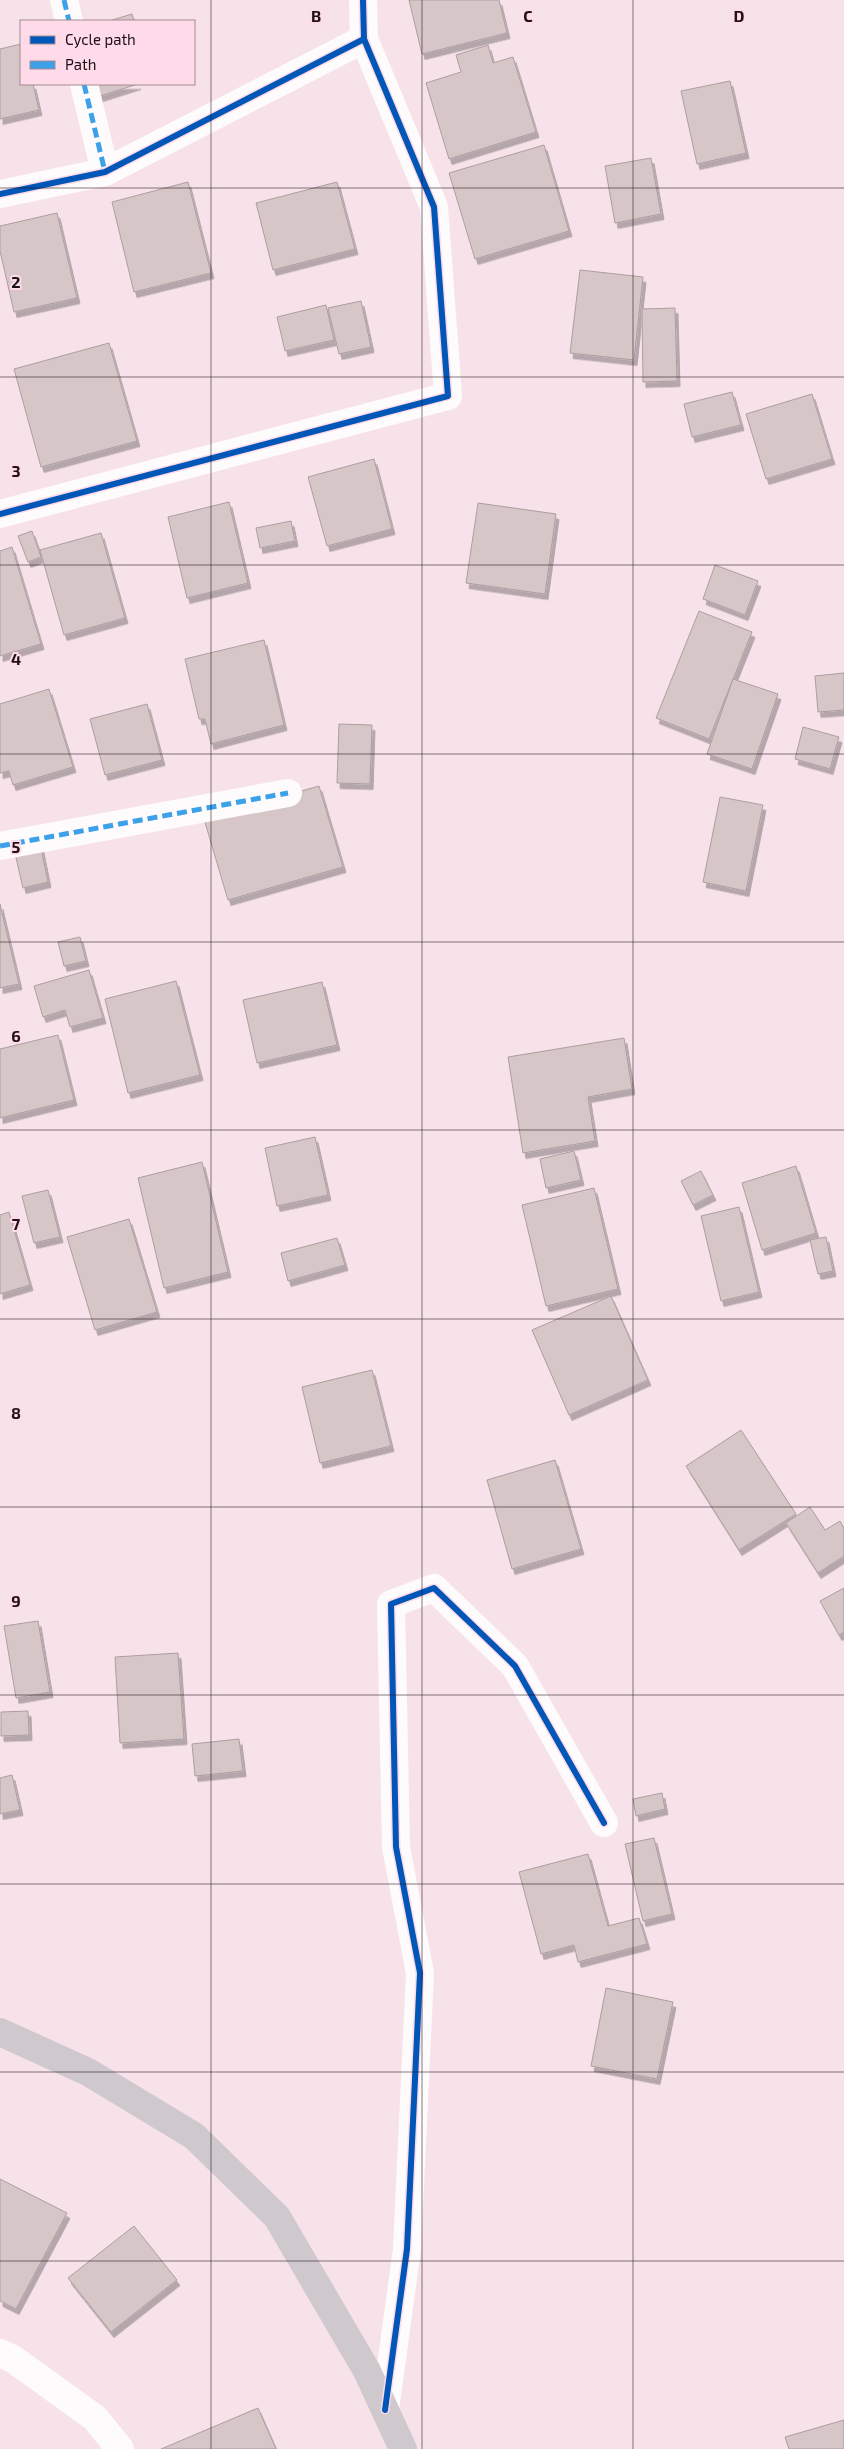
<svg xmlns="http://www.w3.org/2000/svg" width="844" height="2449" viewBox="0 0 844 2449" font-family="'Exo 2',sans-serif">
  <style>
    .building { fill: #d7c6c8; stroke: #ac9da0; filter: url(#shadow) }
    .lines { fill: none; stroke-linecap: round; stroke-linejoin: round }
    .street { stroke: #fefbfc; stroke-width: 28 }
    .primary { stroke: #cfc8cd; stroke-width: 28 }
    .quiet { stroke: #3da1ea; stroke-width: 5; stroke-dasharray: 10 5; stroke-linecap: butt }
    .cycleway-casing { stroke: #ffdae8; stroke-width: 9 }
    .cycleway { stroke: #0057b8; stroke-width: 6 }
    .grid { fill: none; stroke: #1d1116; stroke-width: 1; stroke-opacity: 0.55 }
    .grid-label { font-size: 16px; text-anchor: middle; font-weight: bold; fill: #1d1116; stroke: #ffdae8; stroke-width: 4; stroke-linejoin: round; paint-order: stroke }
  </style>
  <defs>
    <filter id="shadow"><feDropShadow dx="3" dy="5.5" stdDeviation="0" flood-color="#0004"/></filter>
  </defs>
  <rect width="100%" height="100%" fill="#f7e2ea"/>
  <g class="building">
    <path d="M 409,0 L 499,0 L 507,33 L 422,54 Z"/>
    <path d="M 132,14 L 134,21 L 109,21 Z"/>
    <path d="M 21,44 L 21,84 L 33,84 L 39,110 L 0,119 L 0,49 Z"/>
    <path d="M 488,45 L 493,63 L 513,57 L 536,132 L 449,159 L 426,83 L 461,72 L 456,55 Z"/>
    <path d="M 730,81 L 746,153 L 697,164 L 681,91 Z"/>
    <path d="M 75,84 L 138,84 L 81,102 Z"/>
    <path d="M 544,145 L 569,231 L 475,259 L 449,173 Z"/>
    <path d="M 651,158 L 661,214 L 615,223 L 605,166 Z"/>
    <path d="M 188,182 L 211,273 L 134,292 L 112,202 Z"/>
    <path d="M 337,182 L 355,249 L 273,270 L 256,203 Z"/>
    <path d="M 57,213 L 77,298 L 14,312 L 0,251 L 0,226 Z"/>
    <path d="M 580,270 L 643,277 L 634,360 L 570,353 Z"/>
    <path d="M 361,301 L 371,347 L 339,354 L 328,308 Z"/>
    <path d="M 326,305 L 334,340 L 285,351 L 277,317 Z"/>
    <path d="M 675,308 L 677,381 L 643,382 L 642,309 Z"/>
    <path d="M 109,343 L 137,441 L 41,467 L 14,369 Z"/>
    <path d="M 732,392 L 741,425 L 692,437 L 684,404 Z"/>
    <path d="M 812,394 L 832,459 L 766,479 L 746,414 Z"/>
    <path d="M 374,459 L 392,529 L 327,546 L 308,477 Z"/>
    <path d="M 229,502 L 248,583 L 187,598 L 168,517 Z"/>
    <path d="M 478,503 L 556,514 L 545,594 L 466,583 Z"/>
    <path d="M 291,521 L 295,541 L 260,548 L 256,528 Z"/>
    <path d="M 32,531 L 41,557 L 28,562 L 18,536 Z"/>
    <path d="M 101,533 L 125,618 L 64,635 L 40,550 Z"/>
    <path d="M 12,547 L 41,644 L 0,656 L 0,551 Z"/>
    <path d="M 715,565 L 758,581 L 745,615 L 703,599 Z"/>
    <path d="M 699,611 L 752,632 L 709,739 L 656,718 Z"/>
    <path d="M 264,640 L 284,725 L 211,744 L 205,719 L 199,719 L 185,659 Z"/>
    <path d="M 844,673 L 844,710 L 818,712 L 815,676 Z"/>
    <path d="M 733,679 L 778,694 L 752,769 L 707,754 Z"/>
    <path d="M 49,689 L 73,767 L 13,785 L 9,771 L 0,773 L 0,704 Z"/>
    <path d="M 147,704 L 162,760 L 105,775 L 90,719 Z"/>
    <path d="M 339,724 L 372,725 L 370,784 L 337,783 Z"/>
    <path d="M 803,727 L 839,737 L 830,769 L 795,759 Z"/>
    <path d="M 319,786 L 343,867 L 228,900 L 204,819 Z"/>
    <path d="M 720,797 L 763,805 L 746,891 L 703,882 Z"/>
    <path d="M 40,843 L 48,882 L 23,888 L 14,849 Z"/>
    <path d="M 0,904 L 19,984 L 0,988 Z"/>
    <path d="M 80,937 L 86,961 L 64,966 L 58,942 Z"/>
    <path d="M 89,970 L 103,1018 L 70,1027 L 65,1010 L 43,1017 L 34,986 Z"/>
    <path d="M 176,981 L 200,1075 L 128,1093 L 105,999 Z"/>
    <path d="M 322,982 L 337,1045 L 257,1063 L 243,1000 Z"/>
    <path d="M 58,1035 L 74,1100 L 0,1118 L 0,1049 Z"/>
    <path d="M 624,1038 L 632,1089 L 588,1097 L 595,1141 L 523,1153 L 508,1057 Z"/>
    <path d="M 315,1137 L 328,1195 L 277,1206 L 265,1148 Z"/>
    <path d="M 574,1151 L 581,1180 L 546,1188 L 540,1159 Z"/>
    <path d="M 202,1162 L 228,1272 L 164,1288 L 138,1178 Z"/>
    <path d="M 796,1166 L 816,1233 L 762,1250 L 742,1183 Z"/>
    <path d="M 701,1171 L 713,1195 L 693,1205 L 681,1181 Z"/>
    <path d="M 594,1188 L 618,1289 L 546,1306 L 522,1205 Z"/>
    <path d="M 48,1190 L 60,1237 L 34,1243 L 22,1196 Z"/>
    <path d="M 739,1207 L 759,1292 L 721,1301 L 701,1216 Z"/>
    <path d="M 9,1212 L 30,1285 L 0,1294 L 0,1215 Z"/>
    <path d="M 129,1219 L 157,1312 L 95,1330 L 67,1237 Z"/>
    <path d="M 826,1237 L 833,1271 L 818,1274 L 810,1240 Z"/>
    <path d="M 337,1238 L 345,1265 L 288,1281 L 281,1253 Z"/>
    <path d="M 611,1296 L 648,1380 L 569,1415 L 532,1330 Z"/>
    <path d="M 372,1370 L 391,1446 L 320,1463 L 302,1387 Z"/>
    <path d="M 741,1430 L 796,1514 L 739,1550 L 686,1466 Z"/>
    <path d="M 555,1460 L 581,1549 L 512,1569 L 487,1480 Z"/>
    <path d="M 810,1507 L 825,1530 L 840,1521 L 844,1528 L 844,1556 L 818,1573 L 786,1523 Z"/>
    <path d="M 844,1588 L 844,1632 L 839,1635 L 820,1601 Z"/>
    <path d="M 38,1621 L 50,1692 L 16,1698 L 4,1626 Z"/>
    <path d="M 178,1653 L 184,1739 L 120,1743 L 115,1657 Z"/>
    <path d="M 28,1711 L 29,1735 L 1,1736 L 1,1712 Z"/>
    <path d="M 239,1739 L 243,1771 L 195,1776 L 192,1744 Z"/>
    <path d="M 12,1775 L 20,1810 L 0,1814 L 0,1778 Z"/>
    <path d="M 662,1793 L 665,1809 L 636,1816 L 633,1799 Z"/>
    <path d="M 654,1838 L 672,1914 L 643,1921 L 625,1844 Z"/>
    <path d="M 588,1854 L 608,1926 L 639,1918 L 647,1944 L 578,1962 L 574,1945 L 541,1954 L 519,1872 Z"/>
    <path d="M 606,1988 L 673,2002 L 657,2079 L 591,2066 Z"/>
    <path d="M 0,2179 L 67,2213 L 16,2309 L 0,2301 Z"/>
    <path d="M 134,2226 L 177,2280 L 111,2332 L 68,2278 Z"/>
    <path d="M 258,2408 L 276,2449 L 161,2449 Z"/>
    <path d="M 844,2420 L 844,2449 L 789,2449 L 785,2437 Z"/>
  </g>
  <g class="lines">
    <g class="street">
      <path d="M 64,0 L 69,21"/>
      <path d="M 84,84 L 105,172"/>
      <path d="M 0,194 L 105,172 L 364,39"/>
      <path d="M 0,514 L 448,396 L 434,207 L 364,39 L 363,0"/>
      <path d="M 0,846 L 288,793"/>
      <path d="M 0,2353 L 13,2359 L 95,2418 L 120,2449"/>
      <path d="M 385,2410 L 407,2249 L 420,1973 L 396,1847 L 391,1604 L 434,1588 L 515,1666 L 604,1823"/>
    </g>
    <path class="primary" d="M 0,2032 L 88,2072 L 194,2136 L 277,2217 L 367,2371 L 403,2449"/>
    <g class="quiet">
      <path d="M 64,0 L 69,21"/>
      <path d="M 84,84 L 105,172"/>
      <path d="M 0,846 L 288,793"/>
    </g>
    <defs>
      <g id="cycleway">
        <path d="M 0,194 L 105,172 L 364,39"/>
        <path d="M 0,514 L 448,396 L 434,207 L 364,39 L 363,0"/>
        <path d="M 385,2410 L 407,2249 L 420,1973 L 396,1847 L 391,1604 L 434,1588 L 515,1666 L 604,1823"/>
      </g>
    </defs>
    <use href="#cycleway" class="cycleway-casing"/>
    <use href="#cycleway" class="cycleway"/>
  </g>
  <path class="grid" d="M 211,0 L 211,2449M 422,0 L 422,2449M 633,0 L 633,2449M 0,188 L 844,188M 0,377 L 844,377M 0,565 L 844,565M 0,754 L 844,754M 0,942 L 844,942M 0,1130 L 844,1130M 0,1319 L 844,1319M 0,1507 L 844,1507M 0,1695 L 844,1695M 0,1884 L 844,1884M 0,2072 L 844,2072M 0,2261 L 844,2261"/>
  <g class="grid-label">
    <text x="316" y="22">B</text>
    <text x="528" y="22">C</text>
    <text x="739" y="22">D</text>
    <text x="16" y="288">2</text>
    <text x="16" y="477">3</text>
    <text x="16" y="665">4</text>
    <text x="16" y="853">5</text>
    <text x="16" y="1042">6</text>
    <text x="16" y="1230">7</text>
    <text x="16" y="1419">8</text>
    <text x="16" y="1607">9</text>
  </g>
  <rect x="20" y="20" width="175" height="65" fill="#ffdae8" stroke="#a58a94"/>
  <rect x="30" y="36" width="25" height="8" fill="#0057b8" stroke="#a58a94"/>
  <text x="65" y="45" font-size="15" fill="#1d1116">Cycle path</text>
  <rect x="30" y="61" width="25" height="8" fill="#3da1ea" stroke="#a58a94"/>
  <text x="65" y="70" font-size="15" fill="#1d1116">Path</text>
</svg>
